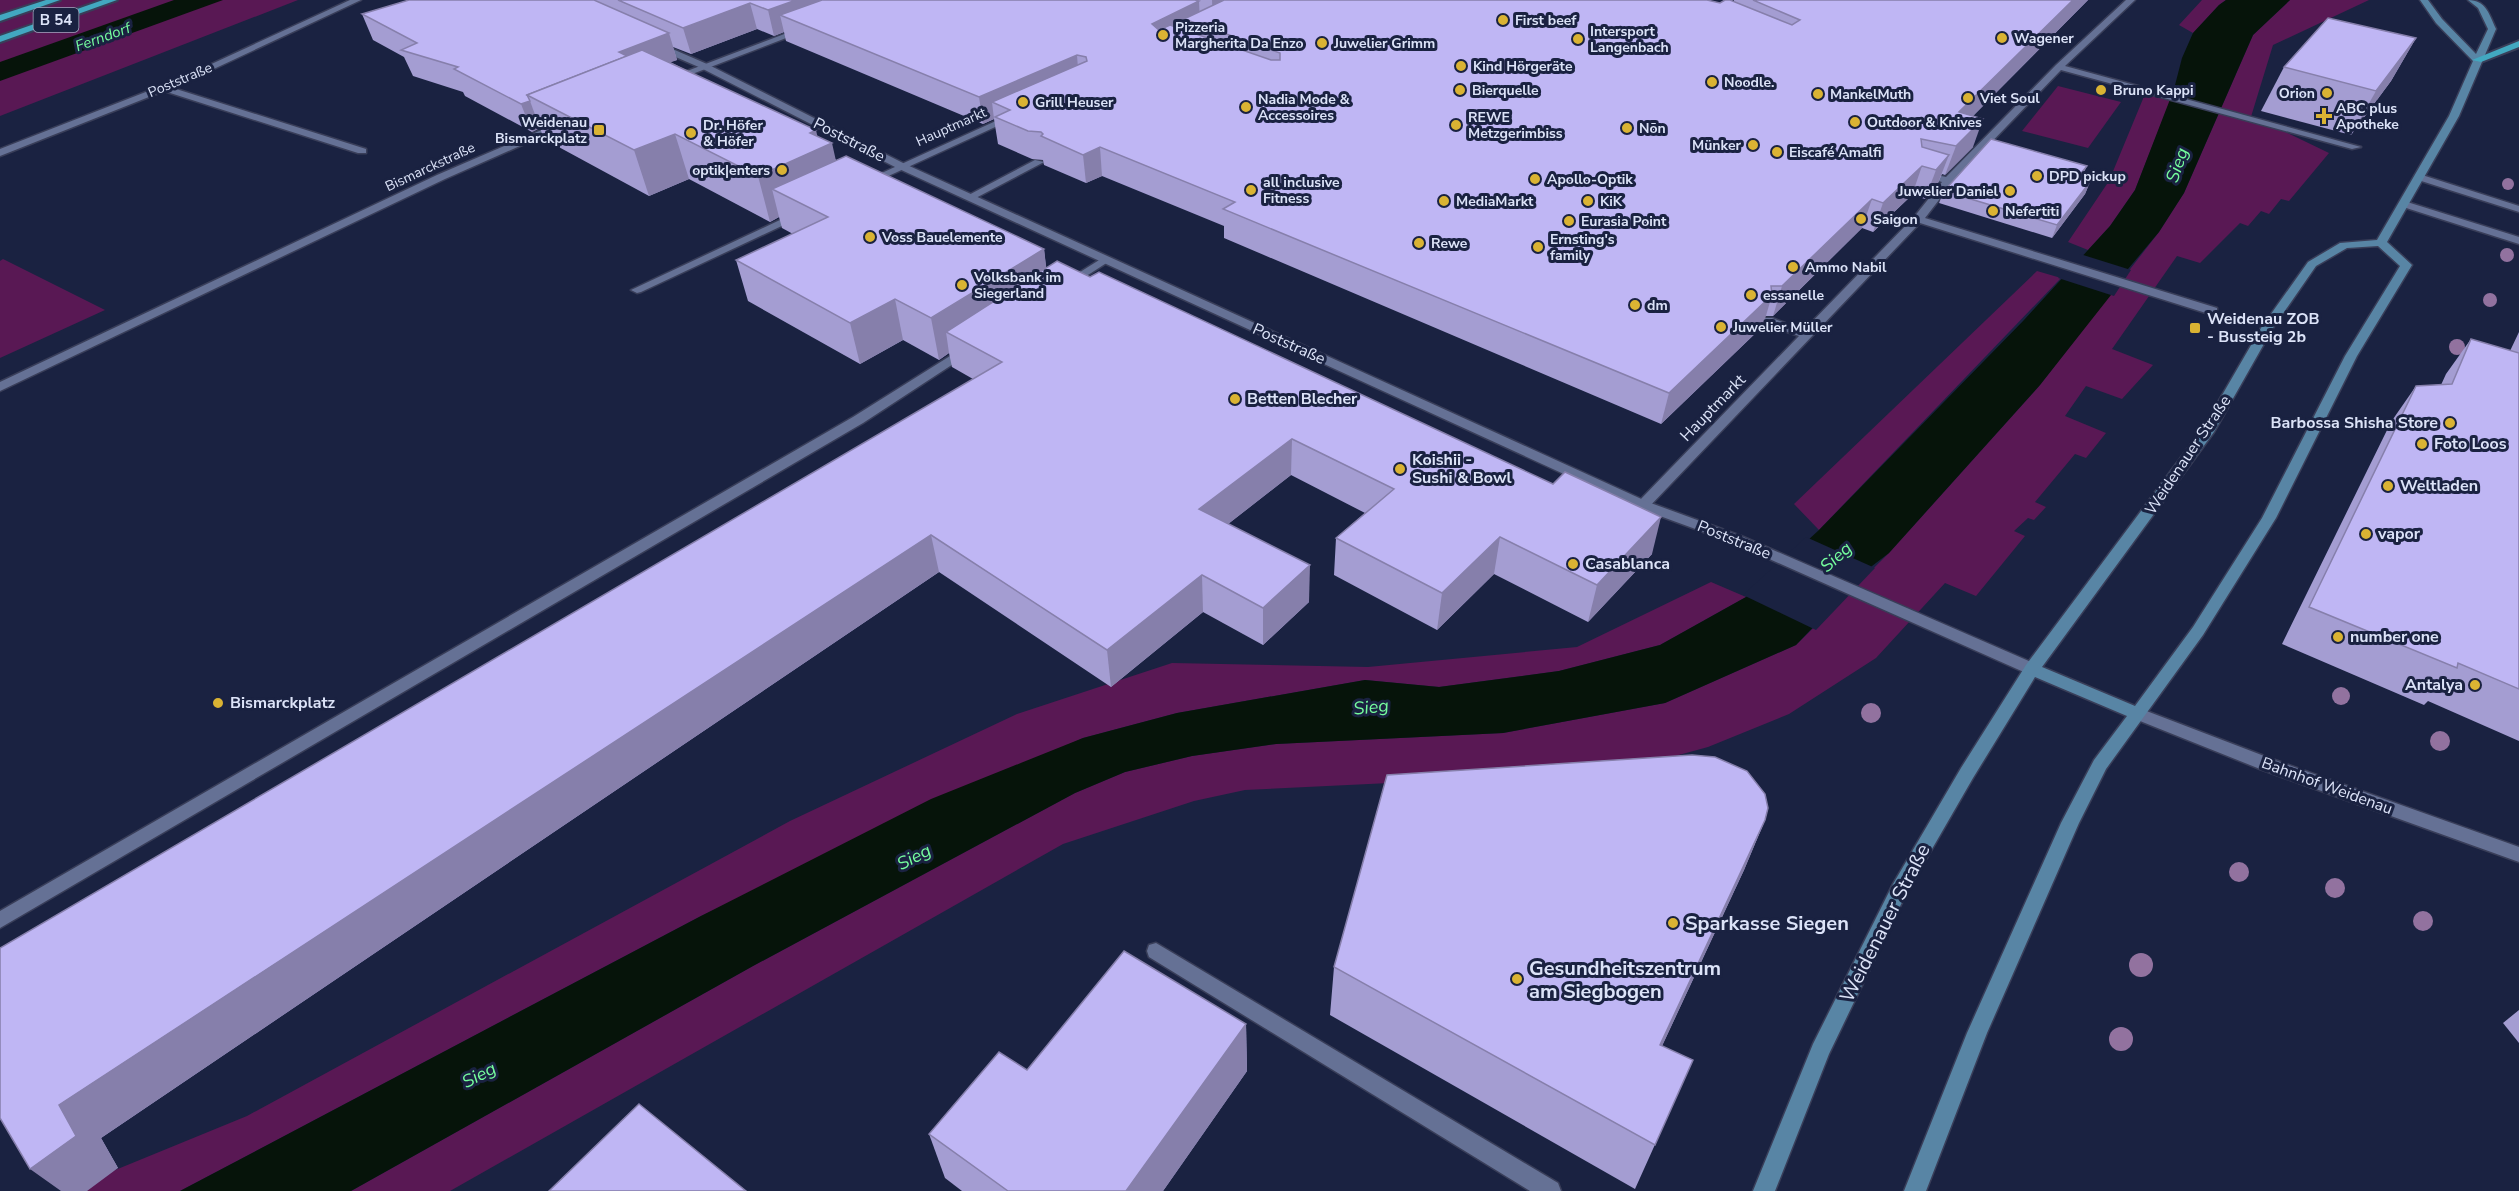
<svg xmlns="http://www.w3.org/2000/svg" width="2519" height="1191" viewBox="0 0 2519 1191" font-family="'Nunito Sans',sans-serif">
  <style>
    .green { fill: #591854 }
    .water { fill: #06140a }
    .pier { fill: #1a2241 }
    .lines { fill: none; stroke-linecap: round; stroke-linejoin: round }
    .service-casing { stroke: #393e59; stroke-width: 3 }
    .pedestrian-casing { stroke: #393e59; stroke-width: 3 }
    .minor-casing { stroke: #393e59; stroke-width: 3 }
    .tertiary-casing { stroke: #393e59; stroke-width: 3 }
    .secondary-casing { stroke: #393e59; stroke-width: 3 }
    .trunk-casing { stroke: #393e59; stroke-width: 4 }
    .service { fill: #657195; fill-rule: evenodd }
    .pedestrian { fill: #657195; fill-rule: evenodd }
    .minor { fill: #657195; fill-rule: evenodd }
    .tertiary { fill: #657195; fill-rule: evenodd }
    .secondary { fill: #5885a5; fill-rule: evenodd }
    .trunk { fill: #42a8c0; fill-rule: evenodd }
    .tree { fill: #92729f }
    .wall { fill: #a49dd2 }
    .shaded-wall { fill: #867fab }
    .building { fill: #bfb6f4; stroke: #867fab; stroke-width: 1.5 }
    .poi-dot { fill: #dab333; stroke: #1a2241; stroke-width: 2 }
    .labels { text-anchor: middle; dominant-baseline: central; stroke-width: 6; stroke-linejoin: round; paint-order: stroke }
    .far-poi-label { font-size: 14px; font-weight: bold; fill: #dce3f8; stroke: #1a2241; text-anchor: start }
    .far-street-label { font-size: 14px; fill: #dce3f8; stroke: #1a2241 }
    .shield { fill: #1a2241; stroke: #a2a9c1; stroke-width: 1.5 }
    .shield-label { font-size: 15px; font-weight: bold; fill: #dce3f8 }
    .far-water-label { font-size: 15px; font-style: italic; fill: #75fc9d; stroke: #1a2241 }
    .street-label { font-size: 16px; fill: #dce3f8; stroke: #1a2241 }
    .poi-label { font-size: 16px; font-weight: bold; fill: #dce3f8; stroke: #1a2241; text-anchor: start }
    .water-label { font-size: 18px; font-style: italic; fill: #75fc9d; stroke: #1a2241 }
    .near-poi-label { font-size: 20px; font-weight: bold; fill: #dce3f8; stroke: #1a2241; text-anchor: start }
    .near-street-label { font-size: 20px; fill: #dce3f8; stroke: #1a2241 }
  </style>
  <rect width="100%" height="100%" fill="#1a2241"/>
  <g class="green">
    <path d="M 0,0 L 298,0 L 0,116 Z"/>
    <path d="M 2202,0 L 2226,0 L 2219,5 L 2193,33 L 2179,25 Z"/>
    <path d="M 2290,0 L 2369,0 L 2273,45 L 2250,120 L 2271,125 L 2329,153 L 2289,201 L 2281,199 L 2269,214 L 2261,211 L 2248,226 L 2240,223 L 2200,263 L 2177,256 L 2112,349 L 2153,365 L 2122,399 L 2086,386 L 2065,416 L 2106,433 L 2086,458 L 2075,454 L 2035,502 L 2046,507 L 2034,520 L 2028,518 L 2014,531 L 2025,536 L 1976,596 L 1945,583 L 1876,658 L 1789,714 L 1708,747 L 1602,776 L 1473,779 L 1245,790 L 1194,801 L 1063,844 L 450,1191 L 351,1191 L 753,966 L 1075,793 L 1125,772 L 1192,756 L 1276,744 L 1503,733 L 1665,703 L 1796,645 L 1889,553 L 2040,385 L 2159,232 L 2184,193 L 2253,35 Z"/>
    <path d="M 2058,86 L 2121,102 L 2088,148 L 2022,131 Z"/>
    <path d="M 2145,94 L 2170,101 L 2135,190 L 2110,226 L 2088,250 L 2068,242 L 2109,181 Z"/>
    <path d="M 3,259 L 105,310 L 0,358 L 0,261 Z"/>
    <path d="M 2037,271 L 2061,278 L 1819,530 L 1794,504 Z"/>
    <path d="M 1711,582 L 1746,597 L 1660,645 L 1559,671 L 1439,687 L 1365,680 L 1177,713 L 1083,738 L 701,916 L 180,1191 L 64,1191 L 247,1116 L 790,821 L 1017,714 L 1172,663 L 1368,667 L 1577,647 Z"/>
  </g>
  <g class="water">
    <path d="M 174,0 L 223,0 L 0,81 L 0,62 Z"/>
    <path d="M 2226,0 L 2290,0 L 2253,35 L 2184,193 L 2159,232 L 2128,269 L 2111,295 L 2040,385 L 1889,553 L 1872,566 L 1796,645 L 1665,703 L 1503,733 L 1276,744 L 1192,756 L 1125,772 L 1075,793 L 753,966 L 351,1191 L 180,1191 L 701,916 L 931,799 L 1083,738 L 1177,713 L 1365,680 L 1439,687 L 1559,671 L 1660,645 L 1746,597 L 1819,530 L 2024,320 L 2110,226 L 2135,190 L 2174,89 L 2182,58 L 2193,33 L 2219,5 Z"/>
  </g>
  <g class="pier">
    <path d="M 2080,254 L 2131,270 L 2114,296 L 2058,278 Z"/>
    <path d="M 1806,537 L 1875,568 L 1816,630 L 1743,595 Z"/>
  </g>
  <g class="lines">
    <defs>
      <g id="service">
        <path d="M 350,0 L 361,0 L 173,88 L 366,149 L 366,153 L 358,153 L 164,91 L 0,156 L 0,149 L 179,79 Z"/>
        <path d="M 1035,160 L 1044,162 L 972,200 L 963,198 Z"/>
        <path d="M 2419,174 L 2519,206 L 2519,212 L 2415,179 L 2415,175 Z"/>
        <path d="M 2404,201 L 2519,237 L 2519,244 L 2400,206 L 2399,204 Z"/>
        <path d="M 1104,257 L 1110,260 L 1108,262 L 1071,286 L 1063,286 L 1061,284 Z"/>
        <path d="M 966,346 L 970,347 L 970,353 L 863,423 L 0,928 L 0,911 L 853,417 Z"/>
        <path d="M 1156,943 L 1558,1183 L 1561,1191 L 1530,1191 L 1149,957 L 1147,951 L 1149,945 Z"/>
      </g>
      <g id="pedestrian">
        <path d="M 2126,0 L 2135,0 L 2065,66 L 2361,147 L 2352,149 L 2061,70 L 1952,183 L 1925,218 L 2217,308 L 2217,314 L 2209,314 L 1920,223 L 1648,508 L 1638,508 L 1636,505 L 1638,502 L 1799,336 L 1764,324 L 1764,318 L 1772,318 L 1804,330 L 1914,217 L 1942,182 L 1918,175 L 1918,171 L 1946,177 L 2056,65 Z"/>
        <path d="M 1009,115 L 1017,117 L 871,184 L 862,182 Z"/>
        <path d="M 799,211 L 804,214 L 803,216 L 641,292 L 637,293 L 631,290 Z"/>
      </g>
      <g id="minor">
        <path d="M 655,44 L 661,44 L 707,64 L 905,164 L 1648,502 L 1741,536 L 2038,665 L 2040,669 L 2038,673 L 2026,673 L 1731,542 L 1638,508 L 897,168 L 701,68 L 655,48 Z"/>
        <path d="M 2136,707 L 2272,759 L 2519,847 L 2519,862 L 2260,769 L 2130,717 L 2128,713 L 2130,709 Z"/>
      </g>
      <g id="tertiary">
        <path d="M 800,28 L 807,30 L 674,81 L 666,79 Z"/>
        <path d="M 560,122 L 565,125 L 563,127 L 445,179 L 0,391 L 0,382 L 437,175 Z"/>
      </g>
      <path id="secondary" d="M 2420,0 L 2428,0 L 2442,19 L 2476,54 L 2488,29 L 2478,8 L 2468,0 C 2486,0 2489,14 2496,29 L 2459,116 L 2387,242 L 2412,265 L 2357,356 L 2276,518 L 2203,635 L 2106,769 L 2079,823 L 1987,1033 L 1926,1191 L 1904,1191 L 1967,1033 L 2061,823 L 2094,760 L 2127,716 L 2035,677 L 1973,778 L 1906,894 L 1829,1054 L 1775,1191 L 1753,1191 L 1813,1044 L 1893,884 L 1961,768 L 2026,665 L 2203,428 L 2261,328 L 2308,262 L 2340,243 L 2377,240 L 2449,116 L 2473,61 L 2436,23 ZM 2378,246 L 2400,266 L 2345,356 L 2262,518 L 2193,627 L 2135,706 L 2042,667 L 2214,432 L 2273,328 L 2316,266 L 2347,248 Z"/>
      <g id="trunk">
        <path d="M 46,0 L 60,0 L 0,21 L 0,15 Z"/>
        <path d="M 103,0 L 117,0 L 0,42 L 0,36 Z"/>
        <path d="M 2519,41 L 2519,47 L 2481,62 L 2472,60 Z"/>
      </g>
    </defs>
    <use href="#service" class="service-casing"/>
    <use href="#pedestrian" class="pedestrian-casing"/>
    <use href="#minor" class="minor-casing"/>
    <use href="#tertiary" class="tertiary-casing"/>
    <use href="#secondary" class="secondary-casing"/>
    <use href="#trunk" class="trunk-casing"/>
    <use href="#service" class="service"/>
    <use href="#pedestrian" class="pedestrian"/>
    <use href="#minor" class="minor"/>
    <use href="#tertiary" class="tertiary"/>
    <use href="#secondary" class="secondary"/>
    <use href="#trunk" class="trunk"/>
  </g>
  <g class="tree">
    <circle cx="2508" cy="184" r="6"/>
    <circle cx="2507" cy="255" r="7"/>
    <circle cx="2490" cy="300" r="7"/>
    <circle cx="2457" cy="347" r="8"/>
    <circle cx="2341" cy="696" r="9"/>
    <circle cx="1871" cy="713" r="10"/>
    <circle cx="2440" cy="741" r="10"/>
    <circle cx="2239" cy="872" r="10"/>
    <circle cx="2335" cy="888" r="10"/>
    <circle cx="2423" cy="921" r="10"/>
    <circle cx="2141" cy="965" r="12"/>
    <circle cx="2121" cy="1039" r="12"/>
  </g>
  <g class="wall">
    <path d="M 409,0 L 1707,0 L 1720,3 L 1734,2 L 1734,0 L 2088,0 L 1973,116 L 1973,147 L 1945,175 L 1942,174 L 1938,183 L 1925,199 L 1912,195 L 1873,232 L 1862,228 L 1773,316 L 1765,316 L 1763,326 L 1661,424 L 1224,238 L 1224,226 L 1102,176 L 1086,183 L 1044,165 L 1043,160 L 1032,159 L 998,144 L 994,119 L 983,124 L 786,41 L 784,32 L 774,36 L 757,29 L 691,54 L 673,47 L 677,60 L 670,62 L 817,136 L 836,160 L 1044,249 L 1046,268 L 1652,554 L 1588,622 L 1494,574 L 1437,630 L 1334,575 L 1336,538 L 1365,513 L 1291,475 L 1228,524 L 1309,602 L 1263,645 L 1203,612 L 1111,687 L 939,572 L 101,1138 L 118,1168 L 30,1169 L 973,379 L 952,367 L 949,353 L 939,360 L 903,340 L 860,364 L 748,301 L 736,260 L 793,234 L 782,228 L 779,217 L 770,222 L 689,179 L 649,196 L 544,139 L 540,128 L 532,132 L 465,96 L 463,92 L 413,76 L 404,57 L 373,40 L 362,14 Z"/>
    <path d="M 2416,38 L 2391,81 L 2351,135 L 2261,111 L 2284,67 Z"/>
    <path d="M 2081,179 L 2090,182 L 2085,194 L 2052,238 L 1939,203 L 1944,191 Z"/>
    <path d="M 2519,332 L 2519,741 L 2428,701 L 2424,705 L 2282,644 L 2391,422 L 2416,386 L 2441,385 L 2446,374 L 2471,339 L 2510,351 Z"/>
    <path d="M 1765,820 L 1744,870 L 1662,1046 L 1693,1060 L 1635,1189 L 1330,1015 L 1334,967 Z"/>
    <path d="M 2519,1010 L 2519,1043 L 2503,1023 Z"/>
    <path d="M 1246,1024 L 1247,1071 L 1163,1191 L 962,1191 L 945,1178 L 929,1134 L 1027,1070 Z"/>
  </g>
  <g class="shaded-wall">
    <path d="M 796,0 L 869,0 L 780,15 L 784,32 L 774,36 L 768,10 Z"/>
    <path d="M 1212,0 L 1256,0 L 1213,20 Z"/>
    <path d="M 2073,0 L 2088,0 L 1949,140 L 1959,112 Z"/>
    <path d="M 1199,1 L 1200,24 L 1184,19 L 1184,34 L 1153,50 L 1152,24 Z"/>
    <path d="M 750,3 L 757,29 L 691,54 L 683,28 Z"/>
    <path d="M 669,33 L 677,60 L 639,74 L 619,52 Z"/>
    <path d="M 2416,38 L 2391,81 L 2351,135 L 2376,91 Z"/>
    <path d="M 1077,55 L 1079,82 L 1010,110 L 992,102 L 994,119 L 983,124 L 979,97 Z"/>
    <path d="M 530,101 L 540,128 L 532,132 L 521,104 Z"/>
    <path d="M 1983,119 L 1973,147 L 1945,175 L 1956,146 Z"/>
    <path d="M 816,130 L 820,148 L 832,143 L 842,188 L 772,189 L 779,217 L 770,222 L 758,176 L 810,133 Z"/>
    <path d="M 675,134 L 689,179 L 649,196 L 634,150 Z"/>
    <path d="M 1100,147 L 1102,176 L 1086,183 L 1083,155 Z"/>
    <path d="M 1949,155 L 1938,183 L 1925,199 L 1936,170 Z"/>
    <path d="M 1922,166 L 1912,195 L 1873,232 L 1883,203 Z"/>
    <path d="M 2087,166 L 2081,179 L 2072,190 L 2077,178 Z"/>
    <path d="M 2090,182 L 2085,194 L 2052,238 L 2057,225 Z"/>
    <path d="M 1872,199 L 1862,228 L 1773,316 L 1782,286 Z"/>
    <path d="M 1044,249 L 1049,289 L 946,332 L 949,353 L 939,360 L 931,318 Z"/>
    <path d="M 1772,295 L 1763,326 L 1661,424 L 1669,393 Z"/>
    <path d="M 895,299 L 903,340 L 860,364 L 850,323 Z"/>
    <path d="M 1292,439 L 1291,475 L 1200,546 L 1199,509 Z"/>
    <path d="M 1661,517 L 1652,554 L 1588,622 L 1597,585 Z"/>
    <path d="M 931,535 L 939,572 L 101,1138 L 118,1168 L 87,1191 L 61,1191 L 30,1169 L 59,1105 Z"/>
    <path d="M 1500,537 L 1494,574 L 1437,630 L 1442,593 Z"/>
    <path d="M 1310,565 L 1309,602 L 1263,645 L 1263,608 Z"/>
    <path d="M 1202,575 L 1203,612 L 1111,687 L 1107,650 Z"/>
    <path d="M 1765,820 L 1744,870 L 1641,1091 L 1660,1045 Z"/>
    <path d="M 1246,1024 L 1247,1071 L 1163,1191 L 1126,1191 Z"/>
  </g>
  <g class="building">
    <path d="M 409,0 L 594,0 L 669,33 L 619,52 L 627,56 L 527,95 L 530,101 L 521,104 L 454,69 L 458,67 L 401,50 L 417,43 L 362,14 Z"/>
    <path d="M 618,0 L 796,0 L 768,10 L 750,3 L 683,28 Z"/>
    <path d="M 822,0 L 1195,0 L 1199,1 L 1152,24 L 1159,30 L 1170,25 L 1271,60 L 1280,60 L 1280,53 L 1184,19 L 1224,0 L 1707,0 L 1720,3 L 1725,0 L 1730,0 L 1792,25 L 1800,20 L 1753,0 L 2073,0 L 1959,112 L 1983,119 L 1956,146 L 1921,139 L 1922,147 L 1949,155 L 1936,170 L 1922,166 L 1883,203 L 1872,199 L 1782,286 L 1771,286 L 1772,295 L 1669,393 L 1223,209 L 1235,202 L 1100,147 L 1083,155 L 1041,136 L 1043,134 L 1041,132 L 1028,131 L 995,117 L 1010,110 L 992,102 L 1087,61 L 1086,57 L 1077,55 L 979,97 L 780,15 Z"/>
    <path d="M 2328,18 L 2416,38 L 2376,91 L 2284,67 Z"/>
    <path d="M 642,50 L 816,130 L 810,133 L 832,143 L 758,176 L 675,134 L 634,150 L 527,95 Z"/>
    <path d="M 1991,139 L 2087,166 L 2077,178 L 2090,182 L 2057,225 L 1944,191 Z"/>
    <path d="M 846,156 L 1044,249 L 931,318 L 895,299 L 850,323 L 736,260 L 828,217 L 772,189 Z"/>
    <path d="M 1057,261 L 1090,277 L 1099,272 L 1553,484 L 1565,472 L 1661,517 L 1597,585 L 1500,537 L 1442,593 L 1336,538 L 1394,489 L 1292,439 L 1199,509 L 1310,565 L 1263,608 L 1202,575 L 1107,650 L 931,535 L 59,1105 L 76,1136 L 30,1169 L 0,1118 L 0,948 L 1002,362 L 946,332 Z"/>
    <path d="M 2471,339 L 2519,353 L 2519,689 L 2458,663 L 2457,668 L 2309,607 L 2416,386 L 2452,384 Z"/>
    <path d="M 1692,755 L 1715,757 L 1747,771 L 1765,794 L 1768,808 L 1765,820 L 1660,1045 L 1693,1060 L 1655,1145 L 1334,967 L 1387,775 Z"/>
    <path d="M 1124,951 L 1246,1024 L 1126,1191 L 1008,1191 L 929,1134 L 999,1052 L 1027,1070 Z"/>
    <path d="M 639,1104 L 746,1191 L 549,1191 Z"/>
  </g>
  <g class="poi-dot">
    <circle cx="1503" cy="20" r="6"/>
    <circle cx="1163" cy="35" r="6"/>
    <circle cx="2002" cy="38" r="6"/>
    <circle cx="1578" cy="39" r="6"/>
    <circle cx="1322" cy="43" r="6"/>
    <circle cx="1461" cy="66" r="6"/>
    <circle cx="1712" cy="82" r="6"/>
    <circle cx="1460" cy="90" r="6"/>
    <circle cx="2101" cy="90" r="6"/>
    <circle cx="2327" cy="93" r="6"/>
    <circle cx="1818" cy="94" r="6"/>
    <circle cx="1968" cy="98" r="6"/>
    <circle cx="1023" cy="102" r="6"/>
    <circle cx="1246" cy="107" r="6"/>
    <path d="M2321 107h6v6h6v6h-6v6h-6v-6h-6v-6h6z"/>
    <circle cx="1855" cy="122" r="6"/>
    <circle cx="1456" cy="125" r="6"/>
    <circle cx="1627" cy="128" r="6"/>
    <rect x="593" y="124" width="12" height="12" rx="3"/>
    <circle cx="691" cy="133" r="6"/>
    <circle cx="1753" cy="145" r="6"/>
    <circle cx="1777" cy="152" r="6"/>
    <circle cx="782" cy="170" r="6"/>
    <circle cx="2037" cy="176" r="6"/>
    <circle cx="1535" cy="179" r="6"/>
    <circle cx="1251" cy="190" r="6"/>
    <circle cx="2010" cy="191" r="6"/>
    <circle cx="1444" cy="201" r="6"/>
    <circle cx="1588" cy="201" r="6"/>
    <circle cx="1993" cy="211" r="6"/>
    <circle cx="1861" cy="219" r="6"/>
    <circle cx="1569" cy="221" r="6"/>
    <circle cx="870" cy="237" r="6"/>
    <circle cx="1419" cy="243" r="6"/>
    <circle cx="1538" cy="247" r="6"/>
    <circle cx="1793" cy="267" r="6"/>
    <circle cx="962" cy="285" r="6"/>
    <circle cx="1751" cy="295" r="6"/>
    <circle cx="1635" cy="305" r="6"/>
    <circle cx="1721" cy="327" r="6"/>
    <rect x="2189" y="322" width="12" height="12" rx="3"/>
    <circle cx="1235" cy="399" r="6"/>
    <circle cx="2450" cy="423" r="6"/>
    <circle cx="2422" cy="444" r="6"/>
    <circle cx="1400" cy="469" r="6"/>
    <circle cx="2388" cy="486" r="6"/>
    <circle cx="2366" cy="534" r="6"/>
    <circle cx="1573" cy="564" r="6"/>
    <circle cx="2338" cy="637" r="6"/>
    <circle cx="2475" cy="685" r="6"/>
    <circle cx="218" cy="703" r="6"/>
    <circle cx="1673" cy="923" r="6"/>
    <circle cx="1517" cy="979" r="6"/>
  </g>
  <g class="labels">
    <g class="far-poi-label">
      <text x="1515" y="20">First beef</text>
      <text x="1175" y="27">Pizzeria<tspan x="1175" dy="16">Margherita Da Enzo</tspan></text>
      <text x="1590" y="31">Intersport<tspan x="1590" dy="16">Langenbach</tspan></text>
      <text x="2014" y="38">Wagener</text>
      <text x="1334" y="43">Juwelier Grimm</text>
      <text x="1473" y="66">Kind Hörgeräte</text>
      <text x="1724" y="82">Noodle.</text>
      <text x="1472" y="90">Bierquelle</text>
      <text x="2113" y="90">Bruno Kappi</text>
      <text x="2315" y="93" text-anchor="end">Orion</text>
      <text x="1830" y="94">MankelMuth</text>
      <text x="1980" y="98">Viet Soul</text>
      <text x="1258" y="99">Nadia Mode &amp;<tspan x="1258" dy="16">Accessoires</tspan></text>
      <text x="1035" y="102">Grill Heuser</text>
      <text x="2336" y="108">ABC plus<tspan x="2336" dy="16">Apotheke</tspan></text>
      <text x="1468" y="117">REWE<tspan x="1468" dy="16">Metzgerimbiss</tspan></text>
      <text x="587" y="122" text-anchor="end">Weidenau<tspan x="587" dy="16">Bismarckplatz</tspan></text>
      <text x="1867" y="122">Outdoor &amp; Knives</text>
      <text x="703" y="125">Dr. Höfer<tspan x="703" dy="16">&amp; Höfer</tspan></text>
      <text x="1639" y="128">Nōn</text>
      <text x="1741" y="145" text-anchor="end">Münker</text>
      <text x="1789" y="152">Eiscafé Amalfi</text>
      <text x="770" y="170" text-anchor="end">optik|enters</text>
      <text x="2049" y="176">DPD pickup</text>
      <text x="1547" y="179">Apollo-Optik</text>
      <text x="1263" y="182">all inclusive<tspan x="1263" dy="16">Fitness</tspan></text>
      <text x="1998" y="191" text-anchor="end">Juwelier Daniel</text>
      <text x="1456" y="201">MediaMarkt</text>
      <text x="1600" y="201">KiK</text>
      <text x="2005" y="211">Nefertiti</text>
      <text x="1873" y="219">Saigon</text>
      <text x="1581" y="221">Eurasia Point</text>
      <text x="882" y="237">Voss Bauelemente</text>
      <text x="1550" y="239">Ernsting's<tspan x="1550" dy="16">family</tspan></text>
      <text x="1431" y="243">Rewe</text>
      <text x="1805" y="267">Ammo Nabil</text>
      <text x="974" y="277">Volksbank im<tspan x="974" dy="16">Siegerland</tspan></text>
      <text x="1763" y="295">essanelle</text>
      <text x="1647" y="305">dm</text>
      <text x="1733" y="327">Juwelier Müller</text>
    </g>
    <g class="far-street-label">
      <text transform="translate(180 80) rotate(-23)">Poststraße</text>
      <text transform="translate(951 127) rotate(-24)">Hauptmarkt</text>
      <text transform="translate(430 167) rotate(-25)">Bismarckstraße</text>
    </g>
    <rect class="shield" x="33.5" y="8" width="45" height="24" rx="4.5"/>
    <g class="shield-label">
      <text x="56" y="20">B 54</text>
    </g>
    <g class="far-water-label">
      <text transform="translate(103 37) rotate(-20)">Ferndorf</text>
    </g>
    <g class="street-label">
      <text transform="translate(849 140) rotate(27)">Poststraße</text>
      <text transform="translate(1289 344) rotate(24)">Poststraße</text>
      <text transform="translate(1713 408) rotate(-46)">Hauptmarkt</text>
      <text transform="translate(2188 455) rotate(-56)">Weidenauer Straße</text>
      <text transform="translate(1734 540) rotate(22)">Poststraße</text>
      <text transform="translate(2327 786) rotate(20)">Bahnhof Weidenau</text>
    </g>
    <g class="poi-label">
      <text x="2207" y="319">Weidenau ZOB<tspan x="2207" dy="18">- Bussteig 2b</tspan></text>
      <text x="1247" y="399">Betten Blecher</text>
      <text x="2438" y="423" text-anchor="end">Barbossa Shisha Store</text>
      <text x="2434" y="444">Foto Loos</text>
      <text x="1412" y="460">Koishii -<tspan x="1412" dy="18">Sushi &amp; Bowl</tspan></text>
      <text x="2400" y="486">Weltladen</text>
      <text x="2378" y="534">vapor</text>
      <text x="1585" y="564">Casablanca</text>
      <text x="2350" y="637">number one</text>
      <text x="2463" y="685" text-anchor="end">Antalya</text>
      <text x="230" y="703">Bismarckplatz</text>
    </g>
    <g class="water-label">
      <text transform="translate(2177 165) rotate(-71)">Sieg</text>
      <text transform="translate(1836 557) rotate(-42)">Sieg</text>
      <text transform="translate(1371 707) rotate(-6)">Sieg</text>
      <text transform="translate(914 857) rotate(-27)">Sieg</text>
      <text transform="translate(479 1075) rotate(-27)">Sieg</text>
    </g>
    <g class="near-poi-label">
      <text x="1685" y="923">Sparkasse Siegen</text>
      <text x="1529" y="968">Gesundheitszentrum<tspan x="1529" dy="23">am Siegbogen</tspan></text>
    </g>
    <g class="near-street-label">
      <text transform="translate(1885 923) rotate(-63)">Weidenauer Straße</text>
    </g>
  </g>
</svg>
